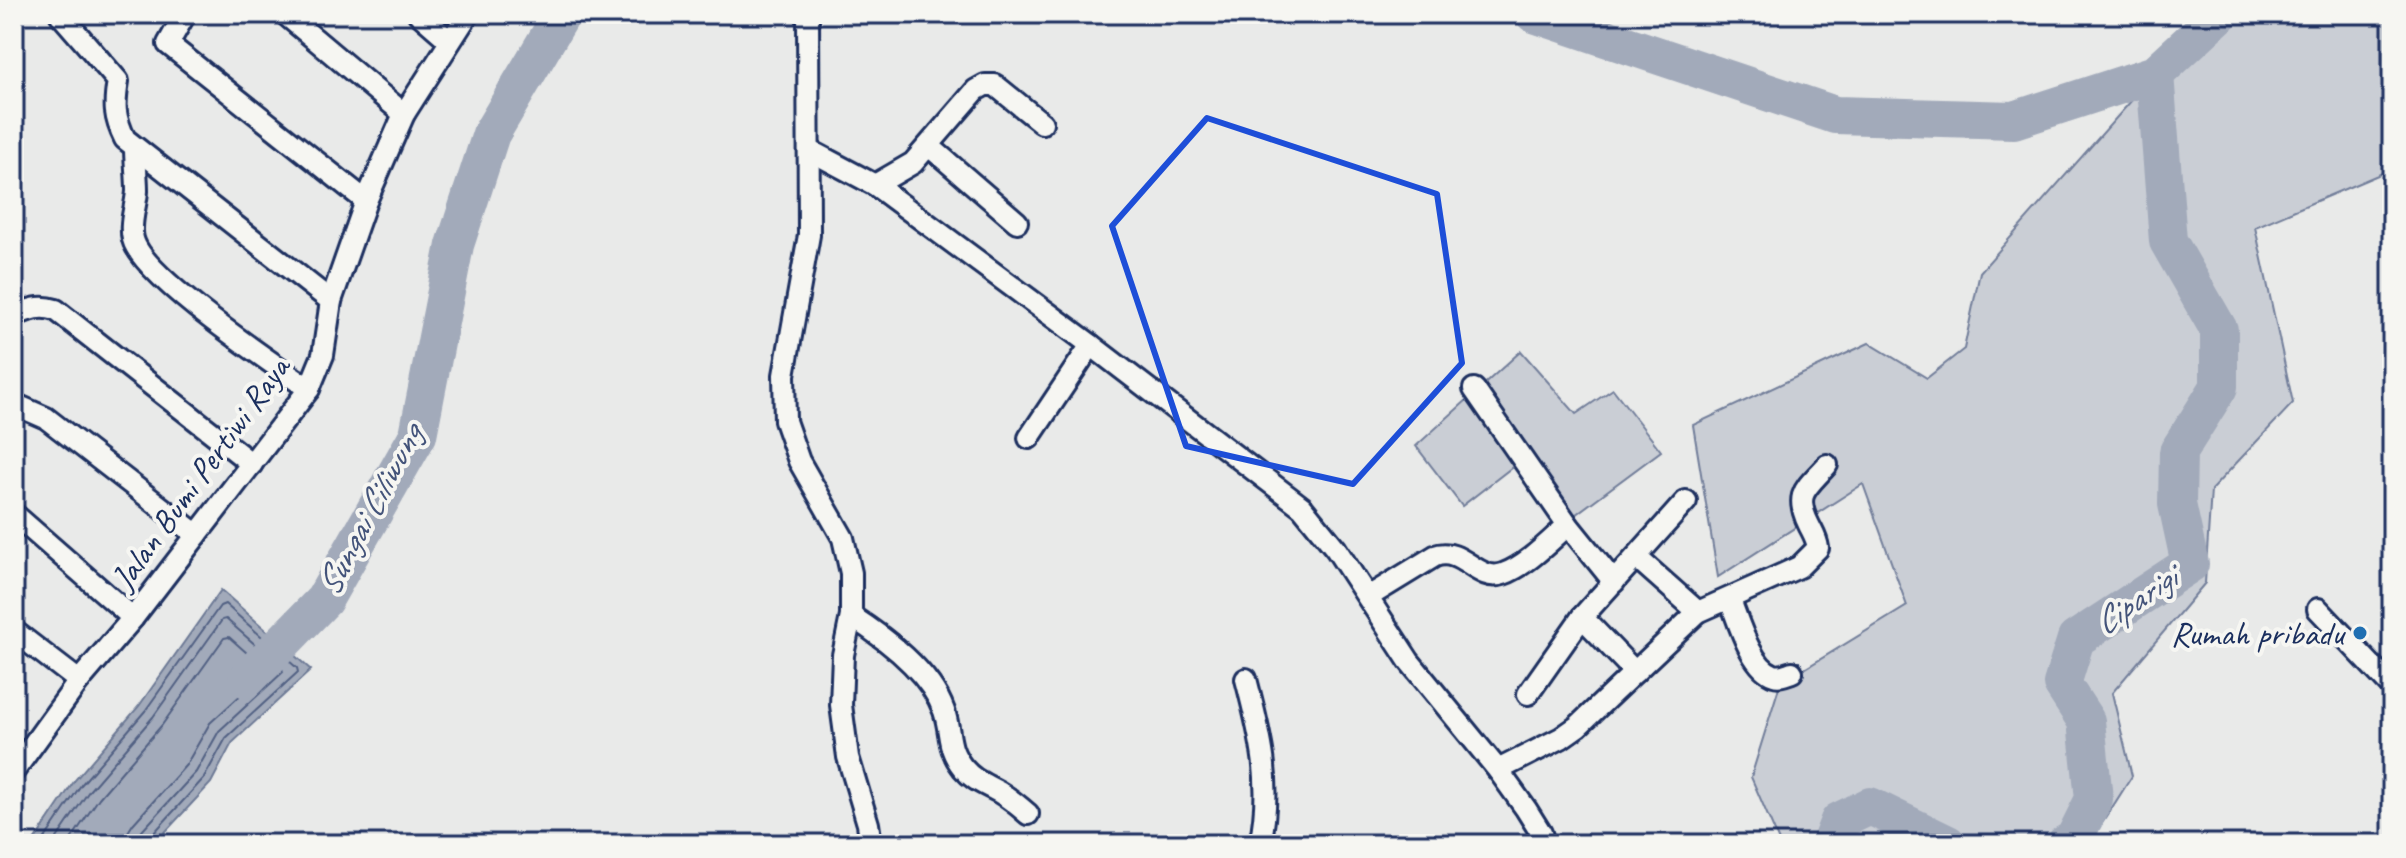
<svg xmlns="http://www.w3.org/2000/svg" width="2406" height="858" viewBox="0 0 2406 858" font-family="Caveat,sans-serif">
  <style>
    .green { fill: #caced5; stroke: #727e9a; stroke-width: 2 }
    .water { fill: #a2aaba; stroke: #6c7995; stroke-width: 2 }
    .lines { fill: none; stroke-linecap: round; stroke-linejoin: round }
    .shore { stroke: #516083; stroke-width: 2 }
    .river { stroke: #a2aaba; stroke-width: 38 }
    .minor-casing { stroke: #1b2f5e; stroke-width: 26 }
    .minor { stroke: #f6f6f2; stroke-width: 20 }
    .marked { fill: none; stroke: #1d4ed8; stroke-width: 6; stroke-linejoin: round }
    .poi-dot { fill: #1f6fb2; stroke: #f6f6f2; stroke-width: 3 }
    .labels { text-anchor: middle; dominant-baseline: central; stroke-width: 8; stroke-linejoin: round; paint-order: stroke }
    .street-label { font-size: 34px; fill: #1b2f5e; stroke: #f6f6f2 }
    .poi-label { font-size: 34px; fill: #1b2f5e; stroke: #f6f6f2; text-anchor: end }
    .water-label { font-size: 36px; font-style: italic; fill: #44547a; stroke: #f6f6f2 }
  </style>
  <rect width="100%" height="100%" fill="#e9eae9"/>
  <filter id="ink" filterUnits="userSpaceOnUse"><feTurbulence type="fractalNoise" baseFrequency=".0125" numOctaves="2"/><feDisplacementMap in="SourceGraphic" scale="16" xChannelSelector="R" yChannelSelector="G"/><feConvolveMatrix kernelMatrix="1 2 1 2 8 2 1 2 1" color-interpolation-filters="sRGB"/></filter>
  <g filter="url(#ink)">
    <g class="green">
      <path d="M 2219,14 L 2392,14 L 2392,169 L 2255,227 L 2293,403 L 2211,490 L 2205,583 L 2112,693 L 2132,776 L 2089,844 L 1865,844 L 1856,839 L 1855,844 L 1780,844 L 1751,777 L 1780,684 L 1907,606 L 1863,484 L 1718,577 L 1693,425 L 1869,343 L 1927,378 L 1964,349 L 1980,272 L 2155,74 Z"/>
      <path d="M 1521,351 L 1576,414 L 1613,389 L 1661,451 L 1560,526 L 1515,465 L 1462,506 L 1416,446 Z"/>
    </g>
    <path class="water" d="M 221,590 L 311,670 L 232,743 L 211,783 L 154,844 L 32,844 L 75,780 L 139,706 Z"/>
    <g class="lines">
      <g class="shore">
        <path d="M 41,844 L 81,785 L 145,711 L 220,606 L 225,604 L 297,668 L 298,672 L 226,738 L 204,778 L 151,836 L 149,844"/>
        <path d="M 53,844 L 89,791 L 153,717 L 222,620 L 226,619 L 282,668 L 283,672 L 219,731 L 196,772 L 142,831 L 139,844"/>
        <path d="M 68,844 L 99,798 L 162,725 L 224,638 L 229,637 L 265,669 L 265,673 L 210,723 L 186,765 L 133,824 L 128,832 L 127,844"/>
      </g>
      <g class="river">
        <path d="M 1534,14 L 1835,115 L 2014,120 L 2155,74 L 2220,14"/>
        <path d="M 247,679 L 324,600 L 418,435 L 455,245 L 491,134 L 562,14"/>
        <path d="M 1830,844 L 1839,821 L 1870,806 L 1948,844"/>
        <path d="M 2065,844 L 2074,839 L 2094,799 L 2086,721 L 2062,684 L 2076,639 L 2190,564 L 2177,504 L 2178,452 L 2219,387 L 2219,330 L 2168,241 L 2155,74"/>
      </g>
      <defs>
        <g id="minor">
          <path d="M 60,14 L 118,81 C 114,105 114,117 125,139 L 331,301"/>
          <path d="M 185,14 L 168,44 L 366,201"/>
          <path d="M 285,14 L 404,114"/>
          <path d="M 419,14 L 450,41"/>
          <path d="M 808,14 L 809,235 L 784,375 L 785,421 L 799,461 L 843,538 L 851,573 L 851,616 L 843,655 L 841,705 L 848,757 L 868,824 L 871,844"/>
          <path d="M 929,146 L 1017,222"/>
          <path d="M 135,148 C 135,162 137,177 137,191 C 136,207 129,223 133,239 C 142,277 274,364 309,389"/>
          <path d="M 809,150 L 875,185 L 1091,345 L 1302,507 L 1336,549 L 1409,661 L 1498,770 L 1526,809 L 1541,833 L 1544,844"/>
          <path d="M 875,185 L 913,163 L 976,90 L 985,85 L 995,85 L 1042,123"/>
          <path d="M 14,316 C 29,309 40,305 56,310 L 252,464"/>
          <path d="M 1474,389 L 1568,525 L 1614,582"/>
          <path d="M 14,408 L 21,407 L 46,418 L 197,535"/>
          <path d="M 1029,438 L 1091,345"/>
          <path d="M 14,514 L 133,618"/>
          <path d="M 1636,557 L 1698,612"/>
          <path d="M 1368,597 L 1435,556 C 1462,546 1477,583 1503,574 C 1526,566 1550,541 1568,525"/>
          <path d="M 1730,600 C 1738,620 1751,668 1774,675 C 1780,677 1786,674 1792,672"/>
          <path d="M 2318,609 L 2392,687"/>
          <path d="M 851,616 C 885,638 930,671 944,711 C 952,735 946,746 963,768 C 974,781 985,784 999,792 C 1009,798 1019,806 1028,814"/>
          <path d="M 1582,617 L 1635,672"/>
          <path d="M 14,631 L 79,681"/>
          <path d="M 1246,679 C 1261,737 1273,784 1260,844"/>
          <path d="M 1528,694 L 1582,617 L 1686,501"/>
          <path d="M 1498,770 L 1561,738 L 1578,726 L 1698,612 L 1799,567 L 1818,548 C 1817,539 1813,533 1809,525 C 1793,493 1807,488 1827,465"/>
          <path d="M 14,771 L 79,681 L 133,618 L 309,389 L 323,355 L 331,301 L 366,201 L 404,114 L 468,14"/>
        </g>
      </defs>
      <use href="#minor" class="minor-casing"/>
      <use href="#minor" class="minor"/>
    </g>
  </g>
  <path class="marked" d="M 1207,118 L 1437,194 L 1462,363 L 1353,484 L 1186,446 L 1112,226 Z"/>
  <circle class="poi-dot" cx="2360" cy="633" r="8"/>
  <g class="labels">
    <g class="street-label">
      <text transform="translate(200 473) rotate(-54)">Jalan Bumi Pertiwi Raya</text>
    </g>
    <g class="poi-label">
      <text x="2344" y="633">Rumah pribadu</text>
    </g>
    <g class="water-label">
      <text transform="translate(369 510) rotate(-62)">Sungai Ciliwung</text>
      <text transform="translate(2135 600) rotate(-34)">Ciparigi</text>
    </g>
  </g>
  <rect width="2406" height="858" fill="none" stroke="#f6f6f2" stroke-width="48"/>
  <rect x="24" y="24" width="2358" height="810" fill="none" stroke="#1b2f5e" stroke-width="3" filter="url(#ink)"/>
</svg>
